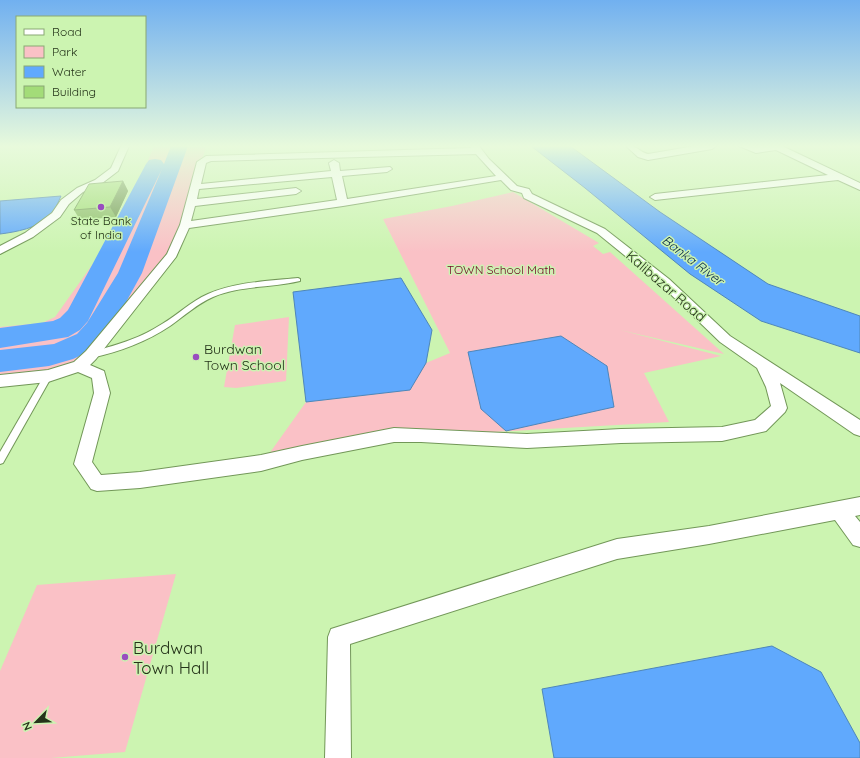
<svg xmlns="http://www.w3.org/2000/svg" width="860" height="758" viewBox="0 0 860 758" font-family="Quicksand,sans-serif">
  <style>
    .green { fill: #fac1c6 }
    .water { fill: #60a9fd; stroke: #4e86b9 }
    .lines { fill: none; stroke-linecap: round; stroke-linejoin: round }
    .river { fill: #60a9fd; fill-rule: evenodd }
    .lane-casing { stroke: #729758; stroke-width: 2 }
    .street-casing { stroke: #729758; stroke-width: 2 }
    .lane { fill: #fff; fill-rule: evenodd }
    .street { fill: #fff; fill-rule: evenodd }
    .wall { fill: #8cbd67 }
    .shaded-wall { fill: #729a54 }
    .building { fill: #a3dc78; stroke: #729a54 }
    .poi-dot { fill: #994dbf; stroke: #ccf4b1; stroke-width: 1.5 }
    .labels { text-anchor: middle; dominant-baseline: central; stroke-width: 3; stroke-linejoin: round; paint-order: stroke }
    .far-poi-label { font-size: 12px; fill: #25341a; stroke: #ccf4b1 }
    .far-park-label { font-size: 12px; fill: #720226; stroke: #ccf4b1 }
    .far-water-label { font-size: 13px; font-style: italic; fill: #0e2b4c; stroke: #ccf4b1 }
    .street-label { font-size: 14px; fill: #25341a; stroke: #ccf4b1 }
    .poi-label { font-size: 14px; fill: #25341a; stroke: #ccf4b1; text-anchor: start }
    .near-poi-label { font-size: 17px; fill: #25341a; stroke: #ccf4b1; text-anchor: start }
  </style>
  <rect width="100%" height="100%" fill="#ccf4b1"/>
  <g class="green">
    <path d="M 154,146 L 206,147 L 172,255 L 79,366 L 0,381 L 0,327 L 42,323 L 55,317 L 122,223 Z"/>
    <path d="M 513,192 L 599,243 L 593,246 L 603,254 L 610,252 L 724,354 L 620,330 L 721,356 L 644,373 L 669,422 L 477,433 L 395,434 L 264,461 L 306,402 L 409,390 L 426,363 L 450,353 L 383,219 L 452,206 Z"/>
    <path d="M 289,317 L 286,381 L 236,388 L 224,387 L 235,325 Z"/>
    <path d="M 176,574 L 125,752 L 51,758 L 0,758 L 0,671 L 37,585 Z"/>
  </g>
  <g class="water">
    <path d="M 531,146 L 570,146 L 660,212 L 768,284 L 860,316 L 860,353 L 761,321 L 690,274 L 585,188 Z"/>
    <path d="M 61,196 C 58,202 55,211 50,216 C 38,228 16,232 0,234 L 0,201 Z"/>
    <path d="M 401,278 L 432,330 L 426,363 L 410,390 L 306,402 L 293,292 Z"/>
    <path d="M 561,336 L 607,366 L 614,407 L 506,431 L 481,409 L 468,352 Z"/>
    <path d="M 772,646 L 821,672 L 860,743 L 860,758 L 554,758 L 542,689 Z"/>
  </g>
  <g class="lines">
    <path class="river" d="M 171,146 L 188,146 L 142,273 L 107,337 L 97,348 L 73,359 L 49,366 L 0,372 L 0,350 L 54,344 L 77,334 L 87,323 L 118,273 L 162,169 L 88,321 L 80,330 L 68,337 L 0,348 L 0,328 L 53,321 L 60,318 L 68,310 L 146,164 L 149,160 L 155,159 L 161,160 L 164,164 Z"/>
    <defs>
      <g id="lane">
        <path d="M 298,278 L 300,279 L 300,281 C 271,288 241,285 213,297 C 197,304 184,316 170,326 C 146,342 119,352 91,358 L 87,355 L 88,353 C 116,345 137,340 162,324 C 178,315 191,301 208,294 C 236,282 268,281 298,278 Z"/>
        <path d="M 48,373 L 52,376 L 3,463 L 0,464 L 0,452 L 45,374 Z"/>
      </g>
      <g id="street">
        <path d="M 121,146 L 129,146 L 118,171 L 101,184 L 83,192 L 69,204 L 60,217 L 33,237 L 0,254 L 0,246 L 25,233 L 52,213 L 61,200 L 77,188 L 95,180 L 111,168 Z"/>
        <path d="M 470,146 L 479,146 L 489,159 L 517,186 L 529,189 L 532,194 L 605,229 L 669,279 L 730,336 L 860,420 L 860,436 L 854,434 L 780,383 L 787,408 L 785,412 L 766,431 L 722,441 L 621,443 L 527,448 L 421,442 L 394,442 L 302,460 L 261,471 L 140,488 L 97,491 L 91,489 L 74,464 L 94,393 L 92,378 L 78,372 L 48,382 L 0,387 L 0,375 L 48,370 L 74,362 L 86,351 L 167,254 L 180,225 L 197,162 L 206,156 L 471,148 ZM 476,154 L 496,176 L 347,199 L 342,176 L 387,172 L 392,169 L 390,167 L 340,171 L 339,163 L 334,160 L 329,163 L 331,171 L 201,184 L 206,163 L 211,161 ZM 332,177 L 337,200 L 191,221 L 195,206 L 296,194 L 301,191 L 296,188 L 197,199 L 199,189 ZM 501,180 L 511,190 L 522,193 L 524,198 L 597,233 L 661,285 L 720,342 L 757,368 L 766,387 L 771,406 L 755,420 L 722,427 L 621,429 L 527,434 L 394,428 L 302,446 L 261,455 L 140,472 L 101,475 L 92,462 L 110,393 L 104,371 L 90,365 L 96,359 L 176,257 L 189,228 L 343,206 Z"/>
        <path d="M 626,146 C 640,146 637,151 648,154 L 695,146 L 716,146 L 712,149 L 648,160 L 638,157 Z"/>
        <path d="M 739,146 L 782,146 L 860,183 L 860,190 L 838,180 L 655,200 L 650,197 L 655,194 L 828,175 L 776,150 L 756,153 Z"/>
        <path d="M 860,497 L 860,515 L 855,516 L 860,522 L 860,547 L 853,545 L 835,520 L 709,544 L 617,559 L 350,644 L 351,758 L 325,758 L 328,637 L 331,629 L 617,539 L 709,526 Z"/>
      </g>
    </defs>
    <use href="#lane" class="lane-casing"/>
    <use href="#street" class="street-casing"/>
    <use href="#lane" class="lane"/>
    <use href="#street" class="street"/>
  </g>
  <path class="wall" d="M 123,181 L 128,191 L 116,217 L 80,220 L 74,210 Z"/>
  <path class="shaded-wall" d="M 123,181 L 128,191 L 116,217 L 110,207 Z"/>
  <path class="building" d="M 123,181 L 110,207 L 74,210 L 89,184 Z"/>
  <linearGradient id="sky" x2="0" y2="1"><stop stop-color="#71b0f0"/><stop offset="0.58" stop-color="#e8fadc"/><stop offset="1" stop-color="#e8fadc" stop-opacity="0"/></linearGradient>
  <rect width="860" height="252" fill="url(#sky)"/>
  <g class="poi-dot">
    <circle cx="101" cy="207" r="4"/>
    <circle cx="196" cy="357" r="4"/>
    <circle cx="125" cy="657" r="4"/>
  </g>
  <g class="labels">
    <g class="far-poi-label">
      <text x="101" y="220">State Bank<tspan x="101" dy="14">of India</tspan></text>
    </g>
    <g class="far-park-label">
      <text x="501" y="269">TOWN School Math</text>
    </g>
    <g class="far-water-label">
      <text transform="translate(693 260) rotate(37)">Banka River</text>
    </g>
    <g class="street-label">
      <text transform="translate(666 286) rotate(41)">Kalibazar Road</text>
    </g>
    <g class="poi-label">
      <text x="204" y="349">Burdwan<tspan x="204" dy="16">Town School</tspan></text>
    </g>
    <g class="near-poi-label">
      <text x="133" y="647">Burdwan<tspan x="133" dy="20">Town Hall</tspan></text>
    </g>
  </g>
  <rect x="16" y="16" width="130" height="92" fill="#ccf4b1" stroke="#89a775"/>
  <rect x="24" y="29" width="20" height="6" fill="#ffffff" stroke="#89a775"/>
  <text x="52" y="36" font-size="12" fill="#25341a">Road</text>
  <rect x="24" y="46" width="20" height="12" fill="#fac1c6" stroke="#89a775"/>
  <text x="52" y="56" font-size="12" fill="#25341a">Park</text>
  <rect x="24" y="66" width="20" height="12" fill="#60a9fd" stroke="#89a775"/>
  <text x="52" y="76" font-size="12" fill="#25341a">Water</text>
  <rect x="24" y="86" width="20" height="12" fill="#a3dc78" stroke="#89a775"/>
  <text x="52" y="96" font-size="12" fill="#25341a">Building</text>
  <g transform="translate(36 722) rotate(246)" stroke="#ccf4b1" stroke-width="3" paint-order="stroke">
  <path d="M0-3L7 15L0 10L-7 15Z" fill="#25341a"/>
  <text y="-6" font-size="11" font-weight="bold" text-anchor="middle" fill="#25341a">N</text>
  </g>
</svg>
